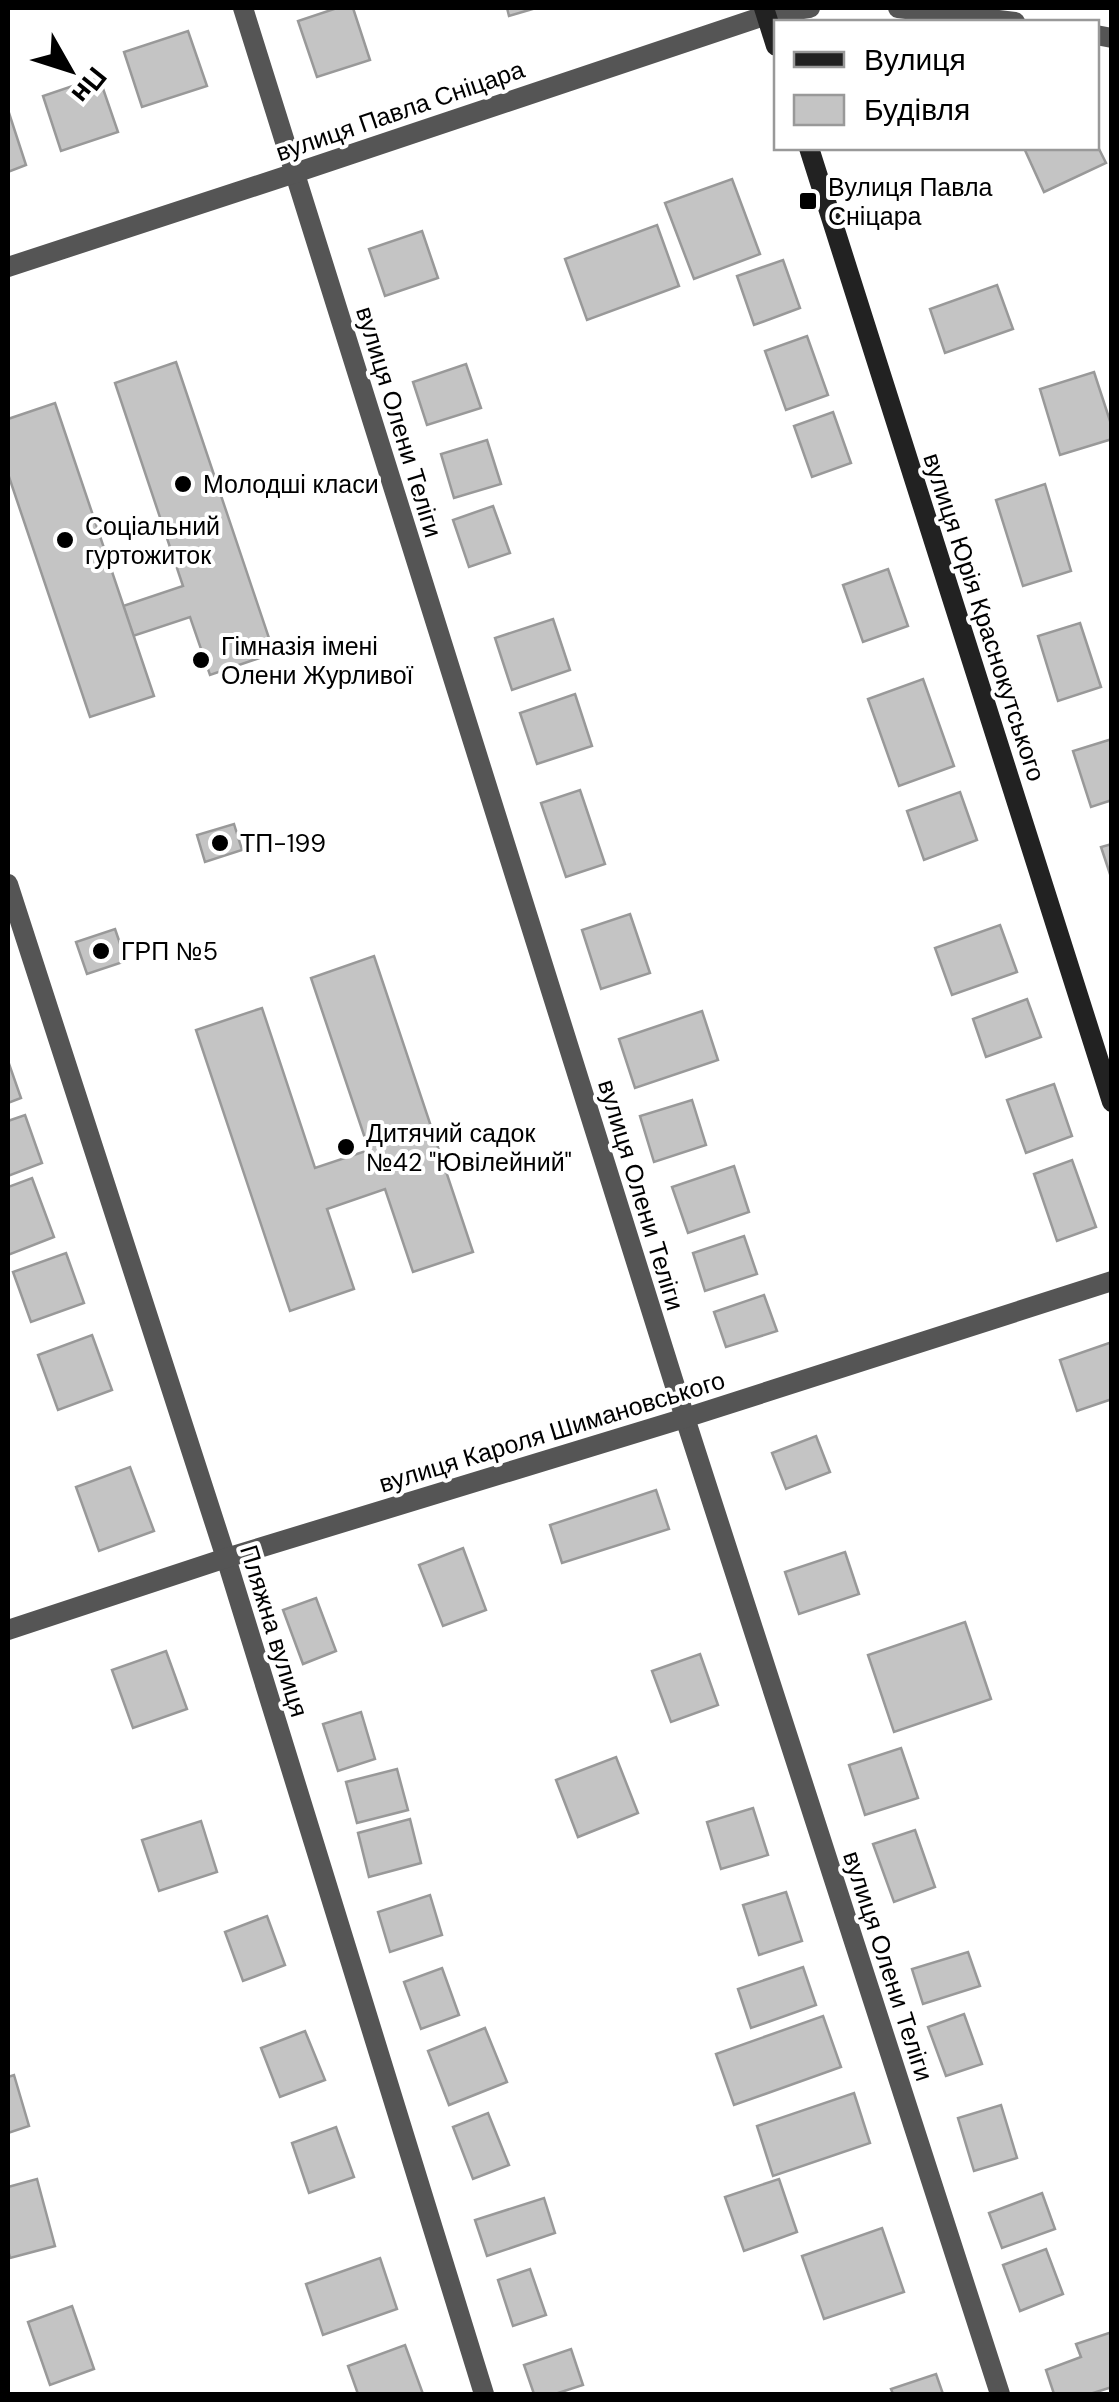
<svg xmlns="http://www.w3.org/2000/svg" width="1119" height="2402" viewBox="0 0 1119 2402" font-family="'DM Sans',sans-serif">
  <style>
    .building { fill: #c4c4c4; stroke: #999; stroke-width: 2.5 }
    .lines { fill: none; stroke-linecap: round; stroke-linejoin: round }
    .street { stroke: #555; stroke-width: 20 }
    .secondary { stroke: #222; stroke-width: 20 }
    .poi-dot { fill: #000; stroke: #fff; stroke-width: 4 }
    .labels { text-anchor: middle; dominant-baseline: central; stroke-width: 8; stroke-linejoin: round; paint-order: stroke }
    .street-label { font-size: 25px; fill: #000; stroke: #fff }
    .poi-label { font-size: 25px; fill: #000; stroke: #fff; text-anchor: start }
  </style>
  <rect width="100%" height="100%" fill="#fff"/>
  <g class="building">
    <path d="M 337,8 L 353,8 L 370,60 L 317,77 L 298,21 Z"/>
    <path d="M 507,8 L 536,8 L 509,16 Z"/>
    <path d="M 188,31 L 207,86 L 142,107 L 124,52 Z"/>
    <path d="M 99,77 L 118,132 L 61,151 L 43,96 Z"/>
    <path d="M 9,113 L 26,165 L 8,172 L 8,114 Z"/>
    <path d="M 1096,143 L 1106,163 L 1044,192 L 1024,148 L 1096,148 Z"/>
    <path d="M 732,179 L 760,254 L 694,279 L 665,203 Z"/>
    <path d="M 657,225 L 679,286 L 587,320 L 565,259 Z"/>
    <path d="M 422,231 L 438,278 L 385,296 L 369,249 Z"/>
    <path d="M 783,260 L 800,308 L 754,325 L 737,276 Z"/>
    <path d="M 997,285 L 1013,329 L 945,353 L 930,309 Z"/>
    <path d="M 807,336 L 828,395 L 786,410 L 765,351 Z"/>
    <path d="M 176,362 L 274,653 L 210,675 L 190,617 L 133,636 L 123,606 L 183,586 L 115,383 Z"/>
    <path d="M 466,364 L 481,408 L 427,425 L 413,382 Z"/>
    <path d="M 1094,372 L 1112,427 L 1112,439 L 1060,455 L 1040,389 Z"/>
    <path d="M 55,403 L 154,696 L 90,717 L 8,474 L 8,419 Z"/>
    <path d="M 833,412 L 851,463 L 812,477 L 794,426 Z"/>
    <path d="M 487,440 L 501,484 L 454,498 L 441,454 Z"/>
    <path d="M 1045,484 L 1071,571 L 1023,586 L 996,500 Z"/>
    <path d="M 493,506 L 510,553 L 469,567 L 453,520 Z"/>
    <path d="M 888,569 L 908,626 L 863,642 L 843,585 Z"/>
    <path d="M 553,619 L 570,670 L 512,690 L 495,638 Z"/>
    <path d="M 1080,623 L 1101,687 L 1058,701 L 1038,636 Z"/>
    <path d="M 923,679 L 954,766 L 899,786 L 868,699 Z"/>
    <path d="M 575,694 L 592,746 L 537,764 L 520,713 Z"/>
    <path d="M 1112,739 L 1112,800 L 1091,807 L 1073,751 Z"/>
    <path d="M 580,790 L 605,864 L 566,877 L 541,803 Z"/>
    <path d="M 960,792 L 977,840 L 924,860 L 907,811 Z"/>
    <path d="M 234,824 L 242,850 L 205,862 L 197,835 Z"/>
    <path d="M 1112,844 L 1112,880 L 1101,847 Z"/>
    <path d="M 630,914 L 650,973 L 601,989 L 582,930 Z"/>
    <path d="M 1000,925 L 1017,972 L 952,995 L 935,948 Z"/>
    <path d="M 115,929 L 126,961 L 87,974 L 76,942 Z"/>
    <path d="M 374,956 L 473,1252 L 413,1272 L 385,1189 L 327,1209 L 354,1289 L 290,1311 L 196,1030 L 262,1008 L 315,1168 L 369,1150 L 311,978 Z"/>
    <path d="M 1027,999 L 1041,1037 L 986,1057 L 973,1019 Z"/>
    <path d="M 702,1011 L 718,1060 L 635,1088 L 619,1039 Z"/>
    <path d="M 8,1061 L 21,1098 L 8,1103 Z"/>
    <path d="M 1054,1084 L 1072,1136 L 1026,1153 L 1007,1100 Z"/>
    <path d="M 692,1100 L 706,1145 L 654,1162 L 640,1116 Z"/>
    <path d="M 25,1115 L 42,1163 L 8,1176 L 8,1121 Z"/>
    <path d="M 1072,1160 L 1096,1227 L 1057,1241 L 1034,1174 Z"/>
    <path d="M 734,1166 L 749,1212 L 688,1233 L 672,1187 Z"/>
    <path d="M 32,1178 L 54,1237 L 8,1255 L 8,1187 Z"/>
    <path d="M 744,1236 L 757,1274 L 705,1291 L 693,1253 Z"/>
    <path d="M 66,1253 L 84,1303 L 31,1322 L 13,1272 Z"/>
    <path d="M 764,1295 L 777,1331 L 726,1347 L 714,1312 Z"/>
    <path d="M 92,1335 L 112,1390 L 58,1410 L 38,1355 Z"/>
    <path d="M 1112,1342 L 1112,1399 L 1077,1411 L 1060,1360 Z"/>
    <path d="M 816,1436 L 830,1472 L 786,1489 L 772,1453 Z"/>
    <path d="M 130,1467 L 154,1531 L 99,1551 L 76,1487 Z"/>
    <path d="M 656,1490 L 669,1529 L 562,1563 L 550,1525 Z"/>
    <path d="M 463,1548 L 486,1610 L 443,1626 L 419,1565 Z"/>
    <path d="M 845,1552 L 859,1594 L 799,1614 L 785,1572 Z"/>
    <path d="M 316,1598 L 336,1651 L 303,1664 L 283,1610 Z"/>
    <path d="M 965,1622 L 991,1699 L 894,1732 L 868,1655 Z"/>
    <path d="M 166,1651 L 187,1709 L 133,1728 L 112,1670 Z"/>
    <path d="M 700,1654 L 718,1705 L 671,1722 L 652,1671 Z"/>
    <path d="M 361,1712 L 375,1759 L 338,1771 L 323,1724 Z"/>
    <path d="M 901,1748 L 918,1798 L 865,1815 L 849,1765 Z"/>
    <path d="M 616,1757 L 638,1813 L 578,1837 L 556,1780 Z"/>
    <path d="M 397,1769 L 408,1810 L 357,1823 L 346,1782 Z"/>
    <path d="M 753,1808 L 768,1855 L 721,1869 L 707,1822 Z"/>
    <path d="M 410,1819 L 421,1863 L 369,1877 L 358,1833 Z"/>
    <path d="M 201,1821 L 217,1872 L 159,1891 L 142,1840 Z"/>
    <path d="M 915,1830 L 935,1887 L 894,1902 L 873,1844 Z"/>
    <path d="M 786,1892 L 802,1941 L 759,1955 L 743,1905 Z"/>
    <path d="M 430,1895 L 442,1935 L 390,1952 L 378,1912 Z"/>
    <path d="M 267,1916 L 285,1965 L 243,1981 L 225,1932 Z"/>
    <path d="M 968,1952 L 980,1986 L 923,2004 L 912,1969 Z"/>
    <path d="M 803,1967 L 816,2005 L 751,2028 L 738,1989 Z"/>
    <path d="M 442,1968 L 459,2015 L 421,2029 L 404,1982 Z"/>
    <path d="M 964,2014 L 982,2064 L 946,2076 L 928,2027 Z"/>
    <path d="M 823,2016 L 841,2067 L 734,2105 L 716,2054 Z"/>
    <path d="M 485,2028 L 507,2082 L 449,2105 L 428,2051 Z"/>
    <path d="M 305,2031 L 325,2080 L 280,2097 L 261,2048 Z"/>
    <path d="M 14,2075 L 29,2126 L 8,2133 L 8,2077 Z"/>
    <path d="M 854,2093 L 870,2143 L 773,2176 L 757,2126 Z"/>
    <path d="M 1001,2105 L 1017,2158 L 974,2171 L 958,2118 Z"/>
    <path d="M 488,2113 L 509,2165 L 473,2179 L 453,2127 Z"/>
    <path d="M 336,2127 L 354,2177 L 309,2193 L 292,2143 Z"/>
    <path d="M 37,2179 L 55,2246 L 10,2258 L 8,2250 L 8,2187 Z"/>
    <path d="M 779,2179 L 797,2232 L 744,2251 L 725,2197 Z"/>
    <path d="M 1042,2193 L 1055,2229 L 1002,2248 L 989,2213 Z"/>
    <path d="M 544,2198 L 555,2233 L 487,2256 L 475,2220 Z"/>
    <path d="M 882,2228 L 904,2292 L 824,2319 L 802,2256 Z"/>
    <path d="M 1046,2249 L 1063,2294 L 1020,2311 L 1003,2265 Z"/>
    <path d="M 380,2258 L 397,2309 L 323,2335 L 306,2284 Z"/>
    <path d="M 530,2269 L 546,2315 L 513,2326 L 498,2280 Z"/>
    <path d="M 72,2306 L 94,2369 L 50,2385 L 28,2322 Z"/>
    <path d="M 1112,2332 L 1112,2387 L 1090,2394 L 1054,2394 L 1046,2370 L 1081,2357 L 1076,2344 Z"/>
    <path d="M 405,2345 L 423,2394 L 358,2394 L 348,2366 Z"/>
    <path d="M 571,2349 L 583,2385 L 555,2394 L 534,2394 L 524,2365 Z"/>
    <path d="M 936,2374 L 943,2394 L 893,2394 L 891,2389 Z"/>
  </g>
  <g class="lines">
    <g class="street">
      <path d="M 243,8 L 685,1418 L 1000,2394"/>
      <path d="M 898,8 L 1015,22"/>
      <path d="M 1096,35 L 1112,38"/>
      <path d="M 8,267 L 295,173 L 767,15 L 810,8"/>
      <path d="M 8,884 L 226,1558 L 484,2394"/>
      <path d="M 8,1630 L 226,1558 L 685,1418 L 1112,1281"/>
    </g>
    <g class="secondary">
      <path d="M 764,8 L 776,46"/>
      <path d="M 809,148 L 1112,1102"/>
    </g>
  </g>
  <g class="poi-dot">
    <rect x="798" y="191" width="20" height="20" rx="5"/>
    <circle cx="183" cy="484" r="10"/>
    <circle cx="65" cy="540" r="10"/>
    <circle cx="201" cy="660" r="10"/>
    <circle cx="220" cy="843" r="10"/>
    <circle cx="101" cy="951" r="10"/>
    <circle cx="346" cy="1147" r="10"/>
  </g>
  <g class="labels">
    <g class="street-label">
      <text transform="translate(400 111) rotate(-19)">вулиця Павла Сніцара</text>
      <text transform="translate(399 422) rotate(73)">вулиця Олени Теліги</text>
      <text transform="translate(984 617) rotate(72)">вулиця Юрія Краснокутського</text>
      <text transform="translate(641 1195) rotate(73)">вулиця Олени Теліги</text>
      <text transform="translate(552 1432) rotate(-17)">вулиця Кароля Шимановського</text>
      <text transform="translate(274 1631) rotate(73)">Пляжна вулиця</text>
      <text transform="translate(888 1966) rotate(72)">вулиця Олени Теліги</text>
    </g>
    <g class="poi-label">
      <text x="828" y="187">Вулиця Павла<tspan x="828" dy="29">Сніцара</tspan></text>
      <text x="203" y="484">Молодші класи</text>
      <text x="85" y="526">Соціальний<tspan x="85" dy="29">гуртожиток</tspan></text>
      <text x="221" y="646">Гімназія імені<tspan x="221" dy="29">Олени Журливої</tspan></text>
      <text x="240" y="843">ТП-199</text>
      <text x="121" y="951">ГРП №5</text>
      <text x="366" y="1133">Дитячий садок<tspan x="366" dy="29">№42 "Ювілейний"</tspan></text>
    </g>
  </g>
  <rect width="1119" height="2402" fill="none" stroke="#000000" stroke-width="20"/>
  <rect x="774" y="20" width="325" height="130" fill="#ffffff" stroke="#999999" stroke-width="2.5"/>
  <rect x="794" y="52" width="50" height="15" fill="#222222" stroke="#999999" stroke-width="2.5"/>
  <text x="864" y="70" font-size="30" fill="#000000">Вулиця</text>
  <rect x="794" y="95" width="50" height="30" fill="#c4c4c4" stroke="#999999" stroke-width="2.5"/>
  <text x="864" y="120" font-size="30" fill="#000000">Будівля</text>
  <g transform="translate(70 70) rotate(129)" stroke="#ffffff" stroke-width="8" paint-order="stroke">
  <path d="M0-8L18 38L0 25L-18 38Z" fill="#000000"/>
  <text y="-15" font-size="28" font-weight="bold" text-anchor="middle" fill="#000000">Пн</text>
  </g>
</svg>
